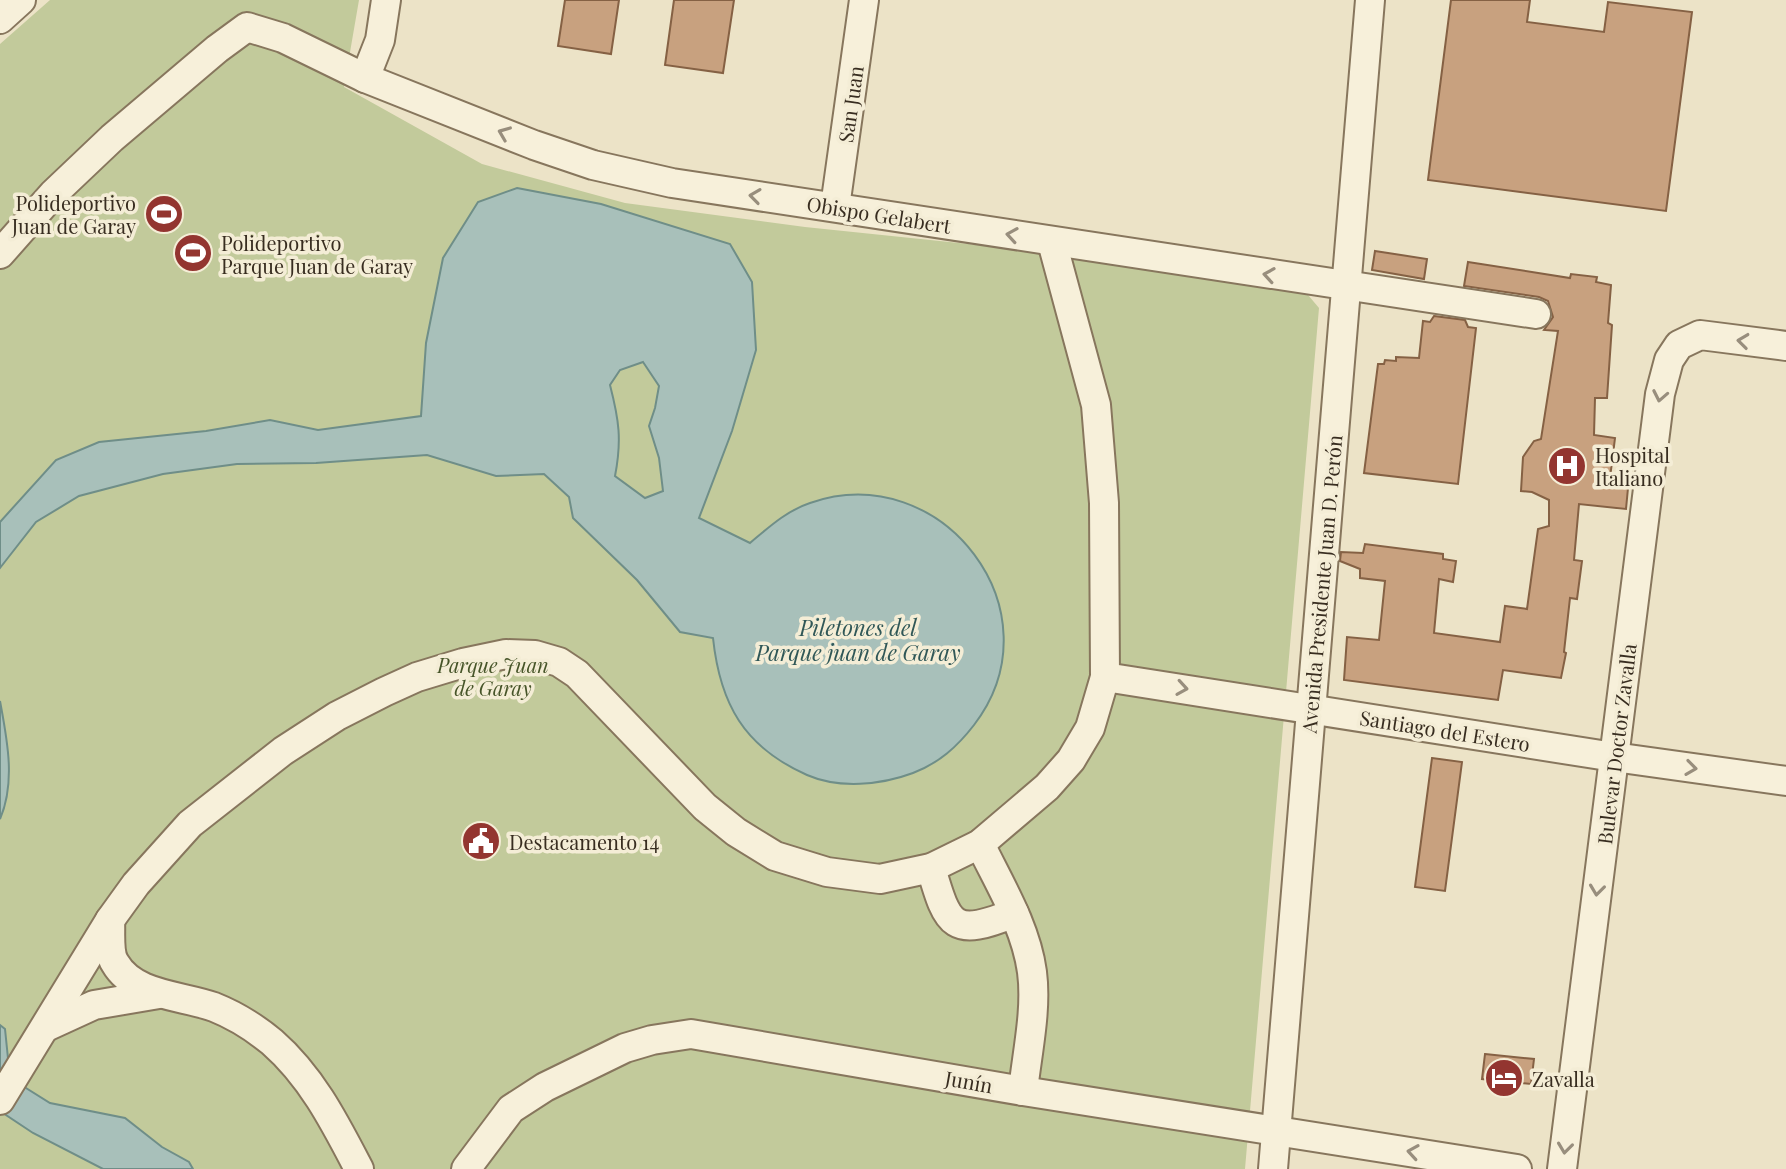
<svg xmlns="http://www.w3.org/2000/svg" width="1786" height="1169" viewBox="0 0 1786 1169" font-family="'Playfair Display',serif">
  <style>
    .green { fill: #c2ca9b }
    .water { fill: #a8c0ba; stroke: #6f8e88; stroke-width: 2; fill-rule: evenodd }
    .building { fill: #c8a17f; stroke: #856144; stroke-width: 2 }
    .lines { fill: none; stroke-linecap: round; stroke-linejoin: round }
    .minor-casing { stroke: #87765d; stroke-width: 32 }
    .minor { stroke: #f7f0da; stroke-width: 28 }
    .oneway { stroke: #988e7d }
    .labels { text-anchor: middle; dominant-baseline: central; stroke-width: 7; stroke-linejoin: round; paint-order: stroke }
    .street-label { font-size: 20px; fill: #382d20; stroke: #f4edd6 }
    .poi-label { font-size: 20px; fill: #382d20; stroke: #f4edd6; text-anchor: start }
    .park-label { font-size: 20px; font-style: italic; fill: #465428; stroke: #f4edd6 }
    .water-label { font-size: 22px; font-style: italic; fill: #305757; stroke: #f4edd6 }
  </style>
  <rect width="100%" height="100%" fill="#ece3c7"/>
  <path class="green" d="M 50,0 L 359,0 L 344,87 L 482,164 L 625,203 L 805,227 L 1007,248 L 1303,289 L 1319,308 L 1245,1169 L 0,1169 L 0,44 Z"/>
  <g class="water">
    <path d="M 517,188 L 601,204 L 730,244 L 752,282 L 756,350 L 732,431 L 699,518 L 750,543 C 768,528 786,511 810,503 C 942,457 1061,612 974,725 C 957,747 939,763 913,773 C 881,785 839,789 807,775 C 744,747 720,704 713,638 L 680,632 L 637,580 L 573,518 L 569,497 L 544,474 L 496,476 L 427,455 L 316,463 L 237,464 L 163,474 L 79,496 L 36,522 L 0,568 L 0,522 L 56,460 L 99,442 L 206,431 L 270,420 L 318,430 L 421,416 L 426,343 L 443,258 L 478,202 ZM 643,362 L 659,386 L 655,408 L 649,426 L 659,458 L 663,491 L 645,498 L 615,476 C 622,440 619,420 610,385 L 620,370 Z"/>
    <path d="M 0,701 C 7,739 16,782 0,819 Z"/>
    <path d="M 0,1025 L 5,1029 L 10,1078 L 50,1103 L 125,1118 L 162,1147 L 189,1162 L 193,1169 L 103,1169 L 33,1133 L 0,1111 Z"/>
  </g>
  <g class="building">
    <path d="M 565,0 L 619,0 L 611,54 L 558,46 Z"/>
    <path d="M 674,0 L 734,0 L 723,73 L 665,65 Z"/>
    <path d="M 1451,0 L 1530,0 L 1527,22 L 1604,32 L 1608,2 L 1692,12 L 1666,211 L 1428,180 Z"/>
    <path d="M 1375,251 L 1427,259 L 1424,279 L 1372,270 Z"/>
    <path d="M 1468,262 L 1570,278 L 1571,274 L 1597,277 L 1596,282 L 1611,285 L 1608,323 L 1612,325 L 1607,398 L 1595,398 L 1594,435 L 1615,438 L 1609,486 L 1628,488 L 1626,509 L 1579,504 L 1574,560 L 1582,561 L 1577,599 L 1570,598 L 1564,652 L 1566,653 L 1561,678 L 1503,670 L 1498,700 L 1344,680 L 1347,637 L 1379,640 L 1385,581 L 1360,578 L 1360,569 L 1340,561 L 1341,552 L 1363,553 L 1365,544 L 1443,554 L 1443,559 L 1456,561 L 1453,582 L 1439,579 L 1434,633 L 1500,642 L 1505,606 L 1527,609 L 1538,529 L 1549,526 L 1549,500 L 1532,492 L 1521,491 L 1523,457 L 1534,441 L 1541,439 L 1558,331 L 1544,330 L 1553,317 L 1548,301 L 1539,297 L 1464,286 Z"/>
    <path d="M 1434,316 L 1465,320 L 1468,327 L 1476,328 L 1458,484 L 1364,473 L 1378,364 L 1384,364 L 1385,360 L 1396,361 L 1396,357 L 1419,358 L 1423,321 L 1430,322 Z"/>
    <path d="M 1432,758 L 1462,762 L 1445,891 L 1415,887 Z"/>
    <path d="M 1485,1054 L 1534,1059 L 1531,1084 L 1482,1079 Z"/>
  </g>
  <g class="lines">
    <defs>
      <g id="minor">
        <path d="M 0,19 L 21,0"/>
        <path d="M 365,78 L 380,40 L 386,0"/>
        <path d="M 835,207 L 864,0"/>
        <path d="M 0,254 L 53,194 L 112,138 L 217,49 L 247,27 L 283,38 L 365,78 L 534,145 L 593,165 L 672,183 L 1536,314"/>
        <path d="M 1105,677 L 1614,757 L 1786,781"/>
        <path d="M 980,844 C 1000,885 1026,927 1032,972 C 1037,1010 1027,1053 1023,1091"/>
        <path d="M 931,868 C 948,927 953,938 1014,913"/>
        <path d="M 110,920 C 111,932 108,953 115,963 C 134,996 181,995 214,1007 C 234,1015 255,1028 272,1042 C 312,1077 335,1123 359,1169"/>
        <path d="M 46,1027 L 94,1005 L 159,994"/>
        <path d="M 0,1100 L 110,920 L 136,884 L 190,824 L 283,751 L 337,716 L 384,692 L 417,677 L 463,663 L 506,654 L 535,655 L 559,662 L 577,674 L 705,807 L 736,832 L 775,856 L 827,872 L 880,879 L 931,868 L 980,844 L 1047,787 L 1071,760 L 1090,728 L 1105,677 L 1104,503 L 1096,405 L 1052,242"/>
        <path d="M 466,1169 L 511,1109 L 545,1087 L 625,1048 L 652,1040 L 691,1034 L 1023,1091 L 1517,1169"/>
        <path d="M 1273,1169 L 1370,0"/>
        <path d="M 1562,1169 L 1660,394 L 1669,360 L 1679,345 L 1700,335 L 1786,346"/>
      </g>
    </defs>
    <use href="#minor" class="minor-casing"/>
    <use href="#minor" class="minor"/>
  </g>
  <defs><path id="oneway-chevron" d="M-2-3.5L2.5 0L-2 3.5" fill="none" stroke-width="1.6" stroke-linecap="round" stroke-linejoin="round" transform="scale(2)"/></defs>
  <g class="oneway">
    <use href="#oneway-chevron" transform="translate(504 133) rotate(-158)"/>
    <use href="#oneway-chevron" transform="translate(755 196) rotate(-172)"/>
    <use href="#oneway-chevron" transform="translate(1012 235) rotate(-171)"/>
    <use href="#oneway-chevron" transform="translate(1269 275) rotate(-171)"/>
    <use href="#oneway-chevron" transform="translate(1743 341) rotate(-173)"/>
    <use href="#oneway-chevron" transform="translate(1660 396) rotate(101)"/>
    <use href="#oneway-chevron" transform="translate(1182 688) rotate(9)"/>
    <use href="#oneway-chevron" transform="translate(1691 768) rotate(8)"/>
    <use href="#oneway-chevron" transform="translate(1597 890) rotate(97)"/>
    <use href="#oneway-chevron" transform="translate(1565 1148) rotate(97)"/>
    <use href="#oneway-chevron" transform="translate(1413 1152) rotate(-171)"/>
  </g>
  <defs>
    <symbol id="stadium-disc" viewBox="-11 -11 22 22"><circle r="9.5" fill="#933530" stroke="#f4edd6"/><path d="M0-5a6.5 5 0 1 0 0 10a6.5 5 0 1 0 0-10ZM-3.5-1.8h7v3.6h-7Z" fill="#fff"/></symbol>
    <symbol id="hospital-disc" viewBox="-11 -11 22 22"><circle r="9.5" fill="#933530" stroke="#f4edd6"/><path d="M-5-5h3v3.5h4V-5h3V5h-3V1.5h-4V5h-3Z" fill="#fff"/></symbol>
    <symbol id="civic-disc" viewBox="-11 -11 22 22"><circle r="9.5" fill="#933530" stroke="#f4edd6"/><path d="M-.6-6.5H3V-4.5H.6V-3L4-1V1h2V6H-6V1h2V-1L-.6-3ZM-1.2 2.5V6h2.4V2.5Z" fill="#fff"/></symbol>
    <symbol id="hotel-disc" viewBox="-11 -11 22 22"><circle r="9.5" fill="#933530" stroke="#f4edd6"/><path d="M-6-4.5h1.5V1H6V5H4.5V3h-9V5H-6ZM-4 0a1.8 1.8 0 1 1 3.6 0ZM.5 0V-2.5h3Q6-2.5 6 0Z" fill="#fff"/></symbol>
  </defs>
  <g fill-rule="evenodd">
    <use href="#stadium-disc" x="142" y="192" width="44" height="44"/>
    <use href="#stadium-disc" x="171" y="231" width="44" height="44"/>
    <use href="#hospital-disc" x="1545" y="444" width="44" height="44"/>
    <use href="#civic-disc" x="459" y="819" width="44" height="44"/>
    <use href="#hotel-disc" x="1482" y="1056" width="44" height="44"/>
  </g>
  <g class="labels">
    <g class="street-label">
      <text transform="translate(850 104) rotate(-82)">San Juan</text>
      <text transform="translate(879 214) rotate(9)">Obispo Gelabert</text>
      <text transform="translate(1321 584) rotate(-85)">Avenida Presidente Juan D. Perón</text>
      <text transform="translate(1445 730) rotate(9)">Santiago del Estero</text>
      <text transform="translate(1616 744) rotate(-83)">Bulevar Doctor Zavalla</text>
      <text transform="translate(969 1081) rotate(10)">Junín</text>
    </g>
    <g class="poi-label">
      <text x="136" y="202" text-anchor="end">Polideportivo<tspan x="136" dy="23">Juan de Garay</tspan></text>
      <text x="221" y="242">Polideportivo<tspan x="221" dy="23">Parque Juan de Garay</tspan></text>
      <text x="1595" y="454">Hospital<tspan x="1595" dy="23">Italiano</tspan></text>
      <text x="509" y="841">Destacamento 14</text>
      <text x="1532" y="1078">Zavalla</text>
    </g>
    <g class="park-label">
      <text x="493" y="664">Parque Juan<tspan x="493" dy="23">de Garay</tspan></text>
    </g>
    <g class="water-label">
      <text x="858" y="627">Piletones del<tspan x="858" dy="25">Parque juan de Garay</tspan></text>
    </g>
  </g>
</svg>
